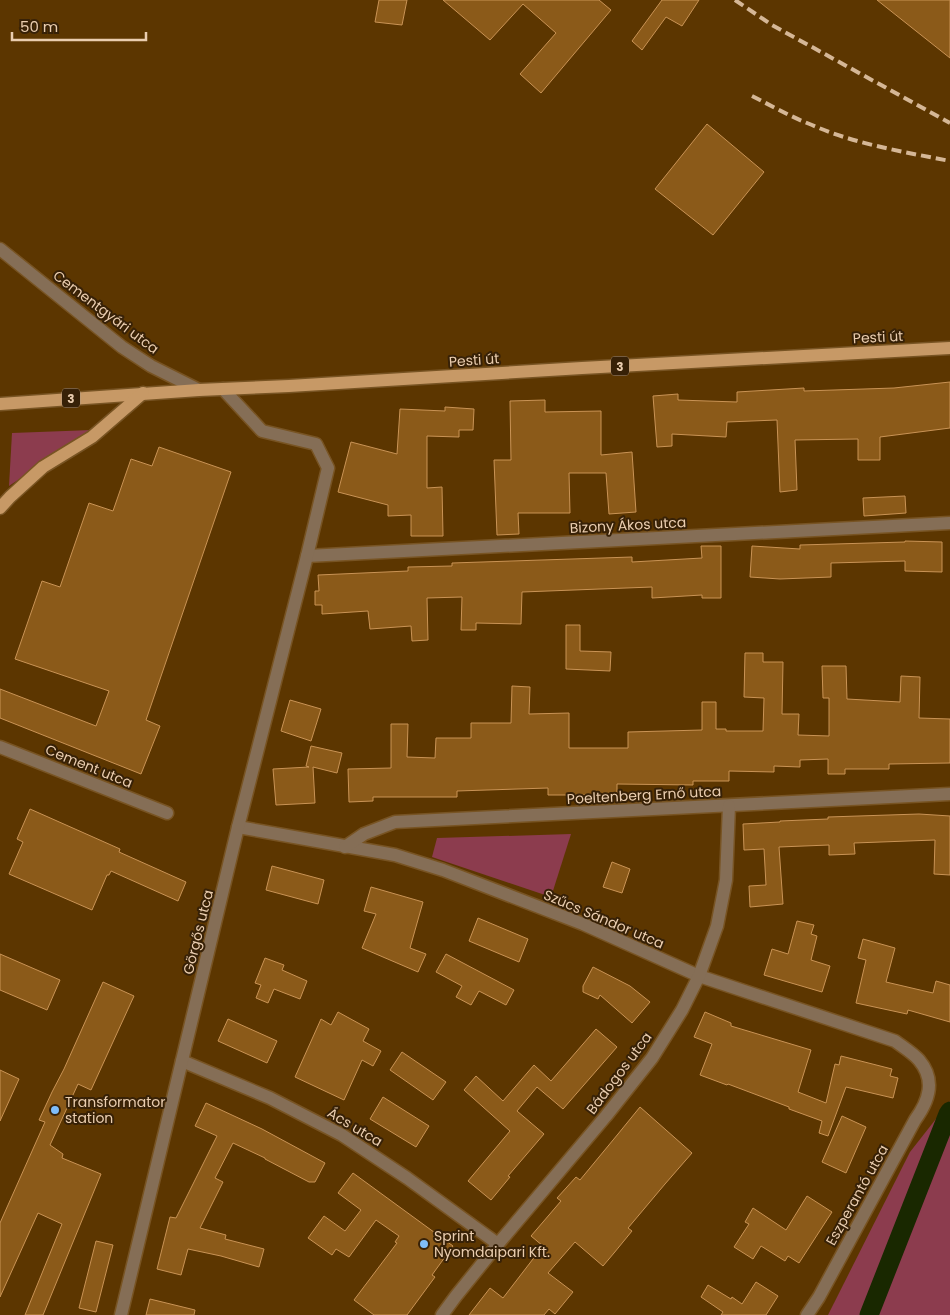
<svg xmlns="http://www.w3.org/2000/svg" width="950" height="1315" viewBox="0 0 950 1315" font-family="Poppins,sans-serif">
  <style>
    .green { fill: #8c3c4e }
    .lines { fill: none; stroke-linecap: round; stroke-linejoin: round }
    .canal { stroke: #192800; stroke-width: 19 }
    .building { fill: #8b5a19; stroke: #c99355 }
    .minor-casing { stroke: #785423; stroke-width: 15 }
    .major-casing { stroke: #785423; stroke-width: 15 }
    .minor { stroke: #856e56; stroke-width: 12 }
    .major { stroke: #c79966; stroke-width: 12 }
    .rail { stroke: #d5b796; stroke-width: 4; stroke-dasharray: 10 5; stroke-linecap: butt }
    .poi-dot { fill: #7fbdf9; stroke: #372107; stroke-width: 2 }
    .labels { text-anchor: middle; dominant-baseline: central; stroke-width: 4; stroke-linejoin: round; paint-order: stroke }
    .shield { fill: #372107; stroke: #b4997d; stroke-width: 1 }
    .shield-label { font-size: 12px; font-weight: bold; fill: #eacdaf }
    .street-label { font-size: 14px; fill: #eacdaf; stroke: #372107 }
    .poi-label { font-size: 14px; fill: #eacdaf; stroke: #372107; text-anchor: start }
  </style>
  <rect width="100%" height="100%" fill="#5c3600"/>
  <g class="green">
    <path d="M 92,430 L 9,486 L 12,433 Z"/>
    <path d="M 571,834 L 551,897 L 432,857 L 437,838 Z"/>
    <path d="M 950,1101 L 950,1315 L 828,1315 L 910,1152 Z"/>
  </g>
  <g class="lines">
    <path class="canal" d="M 869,1315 L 948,1114 L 950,1111"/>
  </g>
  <g class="building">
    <path d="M 379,0 L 407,0 L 402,25 L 375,22 Z"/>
    <path d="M 443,0 L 599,0 L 611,10 L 541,93 L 520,74 L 556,33 L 523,4 L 490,40 Z"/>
    <path d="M 662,0 L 699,0 L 682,26 L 666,17 L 642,50 L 632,41 Z"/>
    <path d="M 877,0 L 950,0 L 950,58 Z"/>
    <path d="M 707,124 L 764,172 L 713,235 L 655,189 Z"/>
    <path d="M 950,382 L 950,428 L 880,437 L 880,460 L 858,460 L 858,439 L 795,440 L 797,490 L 780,492 L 777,420 L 727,422 L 726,437 L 672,434 L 672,446 L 657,447 L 653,396 L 678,394 L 678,400 L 737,402 L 737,392 L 804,388 L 804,391 L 894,388 Z"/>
    <path d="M 545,400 L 545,412 L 601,411 L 601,455 L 632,452 L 636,512 L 609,514 L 606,473 L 569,473 L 570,513 L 518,513 L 519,534 L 497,535 L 494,460 L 511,460 L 510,401 Z"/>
    <path d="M 445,407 L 474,409 L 473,430 L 459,430 L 459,437 L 427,436 L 427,488 L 442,487 L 443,536 L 411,536 L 411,515 L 388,516 L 388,505 L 338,492 L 351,442 L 397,454 L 400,409 L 445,411 Z"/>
    <path d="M 159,447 L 231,472 L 146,720 L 160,726 L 141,774 L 0,718 L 0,689 L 96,726 L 109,691 L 15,659 L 42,581 L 60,587 L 89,503 L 113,511 L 131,459 L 152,466 Z"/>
    <path d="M 905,496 L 906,513 L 864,516 L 863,498 Z"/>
    <path d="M 905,541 L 942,542 L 942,572 L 905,571 L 905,561 L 831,563 L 831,577 L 780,579 L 750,577 L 752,546 L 800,549 L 800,545 L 905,542 Z"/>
    <path d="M 701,546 L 721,546 L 721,598 L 702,598 L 702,595 L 652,598 L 652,587 L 522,592 L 521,624 L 476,623 L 476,630 L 461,630 L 462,597 L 427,598 L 428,640 L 412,641 L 411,626 L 370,629 L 368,611 L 322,614 L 322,605 L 315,605 L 315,591 L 319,591 L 318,575 L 408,571 L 408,567 L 452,566 L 452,563 L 632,557 L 632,562 L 702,558 Z"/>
    <path d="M 566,625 L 580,625 L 580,651 L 611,652 L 610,671 L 566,669 Z"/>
    <path d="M 745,653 L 763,653 L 763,662 L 783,662 L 782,714 L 799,714 L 798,735 L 829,736 L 829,698 L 823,698 L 822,666 L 846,666 L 847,699 L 900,702 L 901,676 L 920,677 L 919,718 L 950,719 L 950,763 L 889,764 L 889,769 L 845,769 L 845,774 L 828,774 L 828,759 L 800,760 L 800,767 L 774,766 L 774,772 L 729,771 L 729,781 L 693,781 L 693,785 L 617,784 L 617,795 L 548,795 L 548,788 L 457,791 L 457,797 L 373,797 L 373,801 L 349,802 L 348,769 L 391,768 L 391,724 L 408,724 L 407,757 L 435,758 L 436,738 L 471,738 L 471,723 L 511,723 L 512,686 L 530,687 L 529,714 L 569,713 L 569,748 L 628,748 L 628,732 L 702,730 L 702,702 L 716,702 L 716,729 L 726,729 L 726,731 L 763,731 L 764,698 L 744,697 Z"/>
    <path d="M 290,700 L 321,709 L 311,741 L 281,731 Z"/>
    <path d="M 311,746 L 342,753 L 337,773 L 313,767 L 315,803 L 276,805 L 273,769 L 309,767 L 306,766 Z"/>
    <path d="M 30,809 L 120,849 L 119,852 L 186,882 L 178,901 L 111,871 L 109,875 L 107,875 L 92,910 L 9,874 L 23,842 L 17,839 Z"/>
    <path d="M 919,814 L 950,816 L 950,875 L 934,874 L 935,840 L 854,843 L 855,854 L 829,855 L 829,845 L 779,847 L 783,904 L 750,907 L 749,886 L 766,885 L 764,849 L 744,850 L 743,824 L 780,822 L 780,821 L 828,819 L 828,817 Z"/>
    <path d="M 612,862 L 630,869 L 622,893 L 603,887 Z"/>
    <path d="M 272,866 L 324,880 L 318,904 L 266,890 Z"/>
    <path d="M 371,887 L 423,902 L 410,948 L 426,954 L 418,972 L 362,948 L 376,914 L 364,911 Z"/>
    <path d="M 478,918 L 528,939 L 519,962 L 469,941 Z"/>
    <path d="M 797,921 L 814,925 L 811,934 L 817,936 L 811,960 L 830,966 L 822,992 L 764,975 L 772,949 L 788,954 Z"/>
    <path d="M 863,939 L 895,948 L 886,982 L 933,993 L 936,981 L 950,985 L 950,1022 L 908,1010 L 907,1014 L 856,1003 L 866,960 L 858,958 Z"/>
    <path d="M 0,954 L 60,980 L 47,1010 L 0,990 Z"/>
    <path d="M 446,954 L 514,990 L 506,1005 L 479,991 L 471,1005 L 456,997 L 462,986 L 436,972 Z"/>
    <path d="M 265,958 L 284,965 L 282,970 L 307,981 L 300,999 L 274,989 L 268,1003 L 256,998 L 261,985 L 255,983 Z"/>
    <path d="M 593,967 L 630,986 L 650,1002 L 632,1023 L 600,995 L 598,999 L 583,992 L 583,986 Z"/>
    <path d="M 103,982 L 134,996 L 91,1090 L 78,1084 L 50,1145 L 63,1154 L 62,1158 L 101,1174 L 43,1315 L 25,1315 L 62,1224 L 38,1213 L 0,1297 L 0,1223 L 45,1122 L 39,1120 L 52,1092 L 64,1069 Z"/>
    <path d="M 338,1012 L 369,1029 L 363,1041 L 381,1051 L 373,1066 L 362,1060 L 344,1100 L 295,1077 L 321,1019 L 331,1025 Z"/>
    <path d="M 705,1012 L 731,1023 L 731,1026 L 811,1050 L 798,1092 L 826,1103 L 835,1064 L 839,1065 L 841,1056 L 892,1069 L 890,1076 L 898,1078 L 893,1098 L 846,1087 L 828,1136 L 819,1133 L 822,1121 L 789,1109 L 789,1107 L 728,1084 L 727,1085 L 700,1075 L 712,1044 L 694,1037 Z"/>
    <path d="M 228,1019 L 277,1041 L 267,1063 L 218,1041 Z"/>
    <path d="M 596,1029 L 617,1047 L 563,1109 L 537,1087 L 517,1111 L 544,1134 L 508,1176 L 510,1177 L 491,1200 L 468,1181 L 510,1131 L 464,1090 L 476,1076 L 503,1101 L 534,1065 L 551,1081 Z"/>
    <path d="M 402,1052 L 446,1082 L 433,1100 L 390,1070 Z"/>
    <path d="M 0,1070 L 19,1079 L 0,1121 Z"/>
    <path d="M 383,1097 L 429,1126 L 416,1147 L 370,1119 Z"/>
    <path d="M 206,1103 L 262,1129 L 325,1163 L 315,1182 L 309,1182 L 265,1159 L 265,1158 L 233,1143 L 215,1178 L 223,1182 L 200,1228 L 226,1235 L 225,1239 L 264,1249 L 259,1267 L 221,1256 L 188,1249 L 181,1275 L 157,1269 L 170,1217 L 176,1218 L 217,1136 L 195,1126 Z"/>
    <path d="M 640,1107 L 692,1153 L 665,1184 L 628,1228 L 632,1231 L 614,1253 L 603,1266 L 575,1242 L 548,1273 L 573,1292 L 555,1314 L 549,1309 L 544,1315 L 469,1315 L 490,1288 L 503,1298 L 543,1246 L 531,1236 L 561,1201 L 557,1198 L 576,1177 L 580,1180 L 618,1134 Z"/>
    <path d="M 842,1116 L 866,1127 L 846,1173 L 822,1162 Z"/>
    <path d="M 353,1173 L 453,1246 L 432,1275 L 435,1277 L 407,1315 L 374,1315 L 354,1300 L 397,1243 L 395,1242 L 399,1236 L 376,1220 L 349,1257 L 336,1249 L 332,1255 L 308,1238 L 324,1216 L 345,1231 L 361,1210 L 338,1193 Z"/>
    <path d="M 807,1196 L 832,1212 L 799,1263 L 788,1256 L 785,1261 L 761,1246 L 753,1259 L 734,1247 L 749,1224 L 745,1222 L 753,1208 L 786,1230 Z"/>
    <path d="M 96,1241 L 113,1245 L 96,1312 L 79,1308 Z"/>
    <path d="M 756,1282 L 778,1296 L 766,1315 L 721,1315 L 723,1312 L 701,1297 L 708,1285 L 731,1299 L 732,1297 L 742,1304 Z"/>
    <path d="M 150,1299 L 195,1310 L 194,1315 L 146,1315 Z"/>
  </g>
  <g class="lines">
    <defs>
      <g id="minor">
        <path d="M 0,249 L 122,347 L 151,366 L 199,390"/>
        <path d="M 307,556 L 950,523"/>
        <path d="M 0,747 L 167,813"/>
        <path d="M 238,827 L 395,855 L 443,870 L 583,924 L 699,976 L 895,1041 C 903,1047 913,1053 919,1060 C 936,1080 929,1101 915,1120 L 819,1297 L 807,1315"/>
        <path d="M 345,847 L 364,834 L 395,822 L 950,794"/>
        <path d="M 182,1061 L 270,1098 L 342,1135 L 407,1178 L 498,1244"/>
        <path d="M 121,1315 L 238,827 L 307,556 L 328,468 L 316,444 L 262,431 L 223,389"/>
        <path d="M 442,1315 L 456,1296 L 498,1244 L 606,1116 L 652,1058 L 682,1010 L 699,976 L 717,926 L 726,880 L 729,806"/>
      </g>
      <g id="major">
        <path d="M 0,404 L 199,390 L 289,386 L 582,368 L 950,348"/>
        <path d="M 0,508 L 10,497 L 43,467 L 92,437 L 143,393"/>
      </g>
    </defs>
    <use href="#minor" class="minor-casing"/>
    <use href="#major" class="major-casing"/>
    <use href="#minor" class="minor"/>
    <use href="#major" class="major"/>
    <g class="rail">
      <path d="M 735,0 L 772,25 L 950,123"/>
      <path d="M 752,96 C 772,106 791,117 812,125 C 855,144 904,152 950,161"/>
    </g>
  </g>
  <g class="poi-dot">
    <circle cx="55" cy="1110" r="5"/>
    <circle cx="424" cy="1244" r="5"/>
  </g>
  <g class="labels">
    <g class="shield">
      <rect x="611" y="356.5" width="18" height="19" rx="4"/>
      <rect x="62" y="388.5" width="18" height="19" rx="4"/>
    </g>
    <g class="shield-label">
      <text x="620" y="366">3</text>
      <text x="71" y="398">3</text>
    </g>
    <g class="street-label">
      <text transform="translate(106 312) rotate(37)">Cementgyári utca</text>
      <text transform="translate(878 337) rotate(-3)">Pesti út</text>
      <text transform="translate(474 360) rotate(-4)">Pesti út</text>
      <text transform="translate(628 525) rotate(-3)">Bizony Ákos utca</text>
      <text transform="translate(89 766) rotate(22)">Cement utca</text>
      <text transform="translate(644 795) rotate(-3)">Poeltenberg Ernő utca</text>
      <text transform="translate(604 919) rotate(23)">Szűcs Sándor utca</text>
      <text transform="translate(198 932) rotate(-76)">Görgős utca</text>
      <text transform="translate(619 1073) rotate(-53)">Bádogos utca</text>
      <text transform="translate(355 1127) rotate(31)">Ács utca</text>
      <text transform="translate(857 1195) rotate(-61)">Eszperantó utca</text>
    </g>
    <g class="poi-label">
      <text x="65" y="1102">Transformator<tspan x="65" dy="16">station</tspan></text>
      <text x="434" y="1236">Sprint<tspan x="434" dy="16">Nyomdaipari Kft.</tspan></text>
    </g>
  </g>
  <path d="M12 32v8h134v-8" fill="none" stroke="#eacdaf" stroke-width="2.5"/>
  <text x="20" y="32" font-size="15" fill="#eacdaf" stroke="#372107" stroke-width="4" paint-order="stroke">50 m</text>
</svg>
